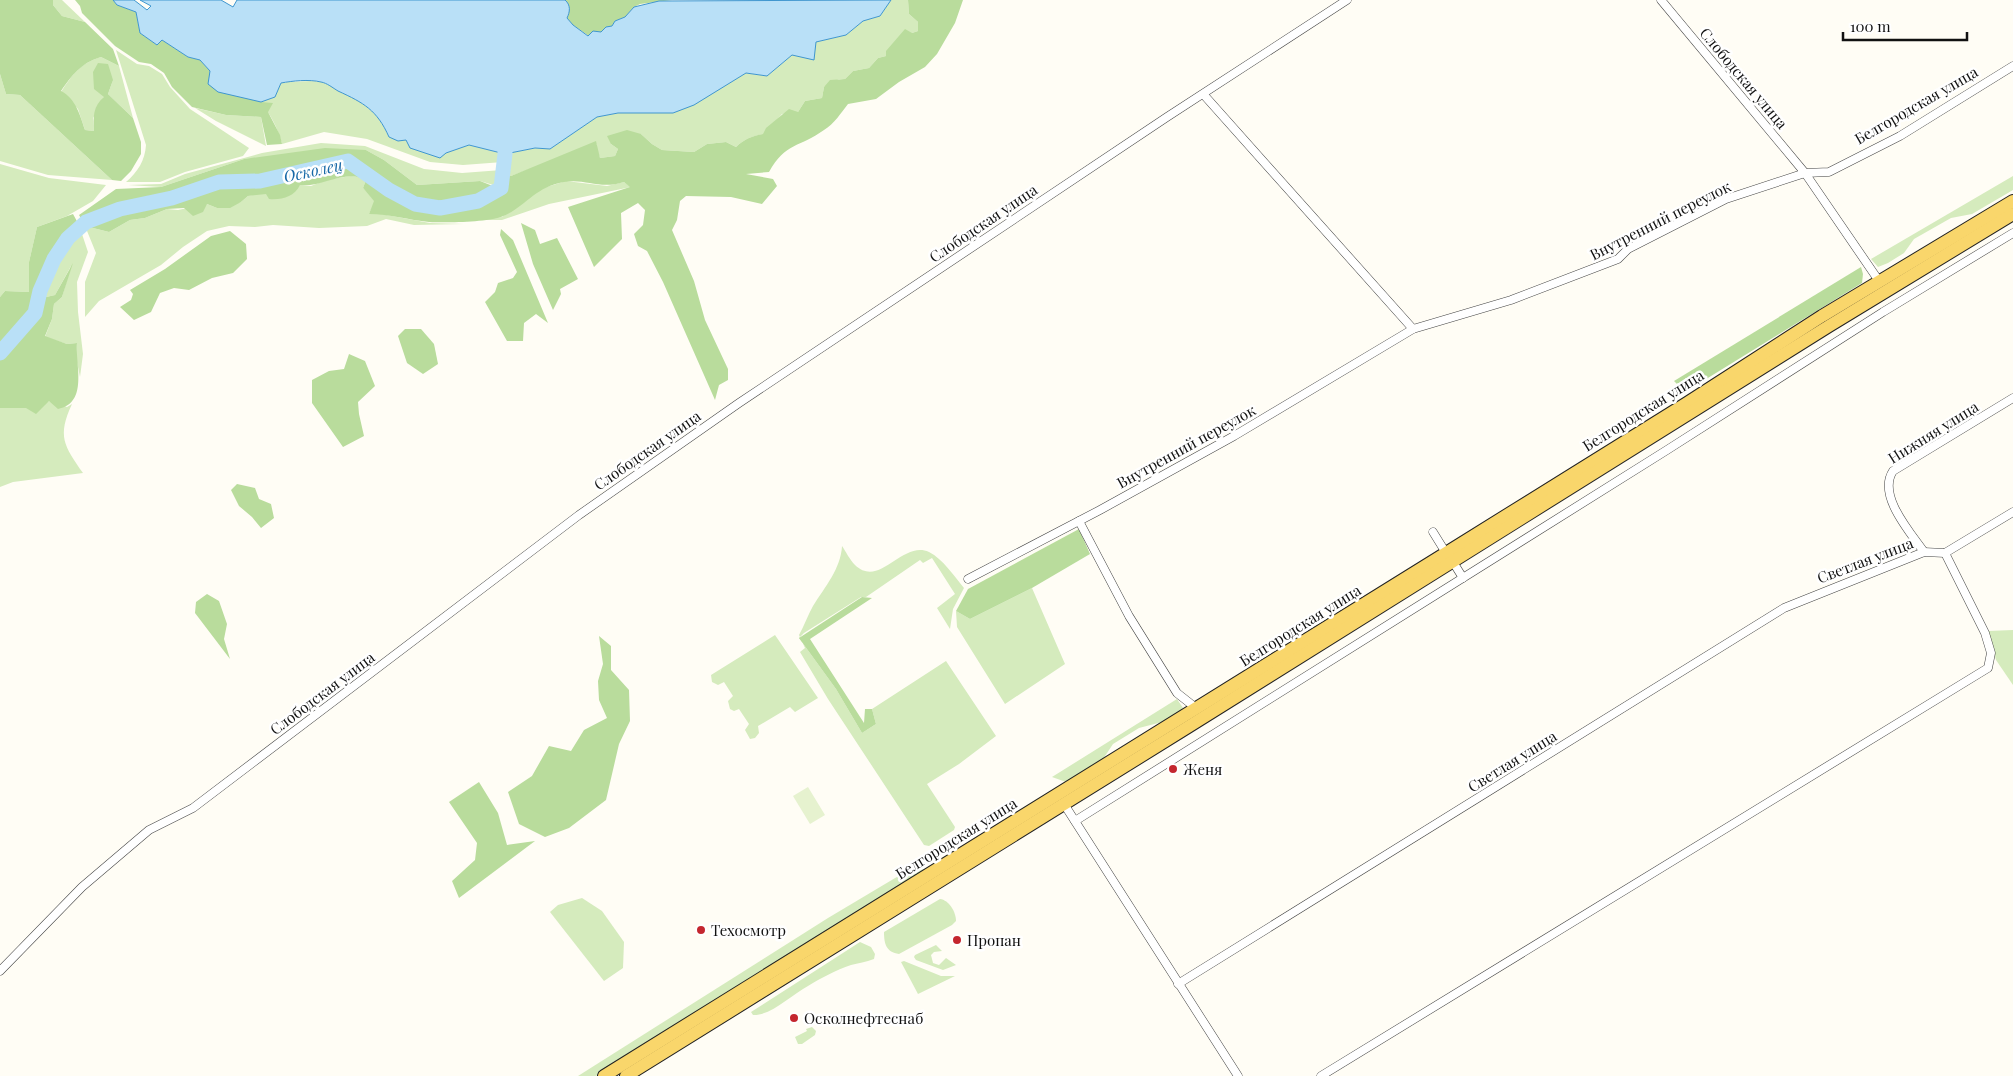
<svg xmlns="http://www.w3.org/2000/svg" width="2013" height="1076" viewBox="0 0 2013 1076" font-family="'Playfair Display',serif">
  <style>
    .green { fill: #d5ebbd }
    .forest { fill: #b9dc9c }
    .pitch { fill: #e6f2cf }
    .water { fill: #b9e0f7; stroke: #3f96cf }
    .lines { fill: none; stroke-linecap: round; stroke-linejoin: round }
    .river { stroke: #b9e0f7; stroke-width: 15 }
    .street-casing { stroke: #444; stroke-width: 9 }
    .primary-casing { stroke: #222; stroke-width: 14 }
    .street { stroke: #fff; stroke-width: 8 }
    .primary { stroke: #f9d66b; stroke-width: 12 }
    .poi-dot { fill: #c4262e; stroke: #fff; stroke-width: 2 }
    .labels { text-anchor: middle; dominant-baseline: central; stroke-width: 5; stroke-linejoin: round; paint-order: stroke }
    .street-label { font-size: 15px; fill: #111; stroke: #fff }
    .poi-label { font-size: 15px; fill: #111; stroke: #fff; text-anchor: start }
    .water-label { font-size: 16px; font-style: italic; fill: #1768a6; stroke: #fff }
  </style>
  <rect width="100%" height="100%" fill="#fffdf5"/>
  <g class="green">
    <path d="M 53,0 L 62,0 L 85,22 L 62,16 L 53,5 Z"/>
    <path d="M 891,0 L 908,0 L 909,14 L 918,22 L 918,31 L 912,33 L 886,56 L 878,58 L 869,68 L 853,71 L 845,79 L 839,79 L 824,87 L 822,98 L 805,101 L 798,112 L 782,114 L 764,134 C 752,136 744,139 736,147 L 726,142 L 707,144 L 694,152 L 662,150 L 652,144 L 641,134 L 611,144 L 618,149 L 615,156 L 600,158 L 597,150 L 597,144 L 511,176 L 504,175 L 506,154 L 535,148 L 550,149 L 597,117 L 618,113 L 673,113 L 721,88 L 746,73 L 767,76 L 792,55 L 816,42 L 846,35 L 863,21 L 880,16 Z"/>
    <path d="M 116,50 L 137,64 L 149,66 L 162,74 L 170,87 L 190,109 L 249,148 L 243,156 L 185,172 L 160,182 L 126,182 C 138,172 145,160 146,145 Z"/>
    <path d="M 101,57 L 119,66 L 133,118 L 108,94 L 113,80 L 93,118 L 94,131 L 85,130 L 78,109 L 61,92 C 73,74 79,64 101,57 Z"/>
    <path d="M 0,74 L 6,94 L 20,95 L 112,180 L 48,175 L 0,161 Z"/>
    <path d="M 289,82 C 299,82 311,80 321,82 C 327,83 333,88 339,91 C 364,103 377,110 389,137 L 406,140 L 446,153 L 469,145 L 504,154 L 503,162 L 463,165 L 430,162 L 367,139 L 324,132 L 282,144 C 278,128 270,114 261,102 L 275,97 L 281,83 Z"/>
    <path d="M 195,108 L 226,115 L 261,117 L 266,146 L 216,121 Z"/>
    <path d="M 321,143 L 365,146 L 424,169 L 462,173 L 502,170 L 500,187 L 480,181 L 417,185 L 384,160 L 366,150 L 244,159 L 161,187 L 128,185 L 161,184 L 185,174 L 262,153 Z"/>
    <path d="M 0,164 L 49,178 L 106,185 L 93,201 L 67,216 L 37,227 L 29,262 L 29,292 L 5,291 L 0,297 Z"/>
    <path d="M 351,176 L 361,177 L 366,180 L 363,188 L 375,201 L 369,214 L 381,214 L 430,223 L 464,224 L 414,225 L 386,219 L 367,226 L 319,228 L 273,225 L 255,227 L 229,226 L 207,231 L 183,247 L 161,265 L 99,301 L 85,317 L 85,282 L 96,253 L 85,226 L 109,232 L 130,220 L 145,218 L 167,209 L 178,210 L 207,204 L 217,208 L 241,202 L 248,196 L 300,185 L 311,186 L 326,180 Z"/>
    <path d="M 2013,176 L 2013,190 L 1972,214 L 1951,218 L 1914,239 L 1904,253 L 1888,263 L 1878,267 L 1871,259 Z"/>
    <path d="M 566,181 L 607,186 L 624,182 L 631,187 L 549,204 L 502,220 L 478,220 L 502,217 L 540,189 Z"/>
    <path d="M 81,231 L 88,252 L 77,282 L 78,312 L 83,354 L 80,377 L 76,357 L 77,343 L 67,344 L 45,337 L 52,319 L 54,304 L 62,297 L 71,266 L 55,295 L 42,298 C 52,272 62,251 81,231 Z"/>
    <path d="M 49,401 L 67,407 L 72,404 C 57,436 64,446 83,473 L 13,482 L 0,487 L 0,408 L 26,408 Z"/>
    <path d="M 842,546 C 846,552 850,560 855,565 C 880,589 902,540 929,552 C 943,559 954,576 964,588 L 953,609 L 950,629 L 937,608 L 955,594 L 932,558 L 923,563 L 920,560 L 866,597 L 861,597 L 804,633 L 799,638 L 836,689 L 862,733 L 876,724 L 872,709 L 946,661 L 996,736 L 959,764 L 927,784 L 955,827 L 954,830 L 929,846 L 924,845 L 828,699 L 800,652 L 805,648 L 799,635 C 804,626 808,615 813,606 C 825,587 841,568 842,546 Z"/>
    <path d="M 1032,588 L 1065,664 L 1005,704 L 957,627 L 956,611 L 970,619 Z"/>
    <path d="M 2013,630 L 2013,685 L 1996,660 L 1988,631 Z"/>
    <path d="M 775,635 L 818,698 L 795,712 L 790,707 L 758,726 L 759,733 L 755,738 L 750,739 L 745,730 L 749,724 L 739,709 L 734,711 L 730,709 L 728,701 L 733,696 L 724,682 L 718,685 L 712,682 L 711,675 Z"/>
    <path d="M 1177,699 L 1183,708 L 1181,713 L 1162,722 L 1139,728 L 1113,744 L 1101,762 L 1066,782 L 1052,777 Z"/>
    <path d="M 922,862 L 923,871 L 596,1076 L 578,1076 L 828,918 Z"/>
    <path d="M 582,898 L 602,911 L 624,942 L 623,968 L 604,981 L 550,912 L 558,905 Z"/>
    <path d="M 940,899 C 949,900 956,912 956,921 L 952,925 L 899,954 C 886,952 884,944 884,932 Z"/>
    <path d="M 860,942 L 871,947 L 875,954 L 874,959 C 866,962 858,963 851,965 C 836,970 821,978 808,986 C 791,995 771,1016 753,1015 L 751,1012 Z"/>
    <path d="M 936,945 L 942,951 L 934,952 L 931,955 L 933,963 L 939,965 L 946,958 L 956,965 L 943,970 L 916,960 L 914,957 L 915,955 Z"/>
    <path d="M 904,961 L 941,976 L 955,976 L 918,994 L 901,962 Z"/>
    <path d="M 812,1027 L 816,1031 L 815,1035 L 802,1044 L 798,1044 L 795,1037 L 807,1031 L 806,1029 Z"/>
  </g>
  <g class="forest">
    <path d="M 0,0 L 53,0 L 53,5 L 62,16 L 85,22 L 113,49 L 119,66 L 101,57 C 81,63 72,75 61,91 C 76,99 80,115 85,130 L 94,131 C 93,117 93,106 104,97 L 94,89 L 93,72 L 98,63 L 108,64 L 113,80 L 108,94 L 133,118 L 141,142 L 141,154 L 131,171 L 121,181 L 112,180 L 20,95 L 6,94 L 0,74 Z"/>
    <path d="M 75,0 L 113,0 L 117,5 L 136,12 L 140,33 L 157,45 L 162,40 L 188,57 L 200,60 L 210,71 L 261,102 L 273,103 L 268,112 L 280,135 L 282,144 L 267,145 L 261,117 L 226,115 L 192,107 L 172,87 L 164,73 L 151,64 L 139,62 L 115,46 L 82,13 L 80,6 Z"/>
    <path d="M 565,0 L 672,0 L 640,4 L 634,7 L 625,17 L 615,21 L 612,26 L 601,32 L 589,36 L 573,25 L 567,18 L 568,3 Z"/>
    <path d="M 908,0 L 963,0 L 955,23 L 937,54 L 925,67 L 899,82 L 876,99 L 848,104 C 841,113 834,124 824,130 C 799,148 786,142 769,172 L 746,174 L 773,179 L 777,186 L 762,204 L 731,197 L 686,196 L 680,201 L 677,220 L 672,230 L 694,281 L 705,320 L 728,369 L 728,380 L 719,385 L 715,400 L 663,282 L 647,251 L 638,246 L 634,234 L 643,225 L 645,210 L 638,203 L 621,213 L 622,239 L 594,267 L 568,207 L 630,187 L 624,182 C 600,190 585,178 564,182 C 534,187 525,208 501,217 C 486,222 446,223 429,222 C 409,220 389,214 369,214 L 374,201 L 363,188 L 366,180 C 346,168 321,188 300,185 C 294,197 282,200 269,199 L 266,194 L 248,196 L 241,202 L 230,208 L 217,208 L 207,204 L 203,212 L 193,216 L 184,208 L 167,209 L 145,218 L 130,220 L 109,232 L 85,226 L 121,212 L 143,205 L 173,201 L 193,192 L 220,184 L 261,184 L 349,162 L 387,190 L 415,204 L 440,209 L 478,202 L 502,189 L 507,175 L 511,176 L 596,141 L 600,158 L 615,156 L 618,149 L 611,144 L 607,136 L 627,130 L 641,134 L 652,144 L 662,150 L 694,152 L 707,144 L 726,142 L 736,147 C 744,139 752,136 763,134 L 766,128 L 789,109 L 798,112 L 805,101 L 822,98 L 824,87 L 830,80 L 845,79 L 853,71 L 869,68 L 878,58 L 886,56 L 886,51 L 905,29 L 912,33 L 918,31 L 918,22 L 909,14 Z"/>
    <path d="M 325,148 L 366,150 L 384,160 L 417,185 L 480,181 L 498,188 L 477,200 L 439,205 L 416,200 L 388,186 L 349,158 L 260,178 L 218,179 L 170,195 L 119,206 L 83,222 L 79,215 L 116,189 L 161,187 L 244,159 Z"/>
    <path d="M 73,214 L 79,225 L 61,239 L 50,257 L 36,292 L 32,312 L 0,349 L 0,297 L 5,291 L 29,292 L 29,262 L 37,227 Z"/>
    <path d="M 521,223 L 535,230 L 540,244 L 557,238 L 578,279 L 560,289 L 561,294 L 553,310 L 533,264 Z"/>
    <path d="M 501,229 L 513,240 L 548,323 L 536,314 L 524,323 L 523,341 L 507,341 L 485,302 L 495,292 L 498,283 L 513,278 L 517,272 L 500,235 Z"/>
    <path d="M 230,231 L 246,244 L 247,259 L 233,273 L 212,278 L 189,290 L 174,288 L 160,293 L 151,312 L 134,320 L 120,307 L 131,300 L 133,294 L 130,290 L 165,269 L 211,236 Z"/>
    <path d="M 73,263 L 62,297 L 54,304 L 52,319 L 45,336 L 67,344 L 77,343 C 75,364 89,403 58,409 L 49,401 L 36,414 L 26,408 L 0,408 L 0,359 L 38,315 L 42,298 L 55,295 Z"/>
    <path d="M 1861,267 L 1863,274 L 1862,283 L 1690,389 L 1684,391 L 1674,381 Z"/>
    <path d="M 405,329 L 421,329 L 434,344 L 438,364 L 423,374 L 407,363 L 398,336 Z"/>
    <path d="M 349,354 L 365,361 L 375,386 L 358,402 L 359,414 L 364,436 L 343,447 L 312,403 L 312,380 L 329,371 L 344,369 Z"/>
    <path d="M 237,484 L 255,488 L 259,499 L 271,504 L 274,518 L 261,528 L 252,517 L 239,506 L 231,490 Z"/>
    <path d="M 1079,529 L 1090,554 L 1032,588 L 970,619 L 956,611 L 968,589 Z"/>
    <path d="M 207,594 L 219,601 L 227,624 L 224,639 L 230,659 L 195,613 L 196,602 Z"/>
    <path d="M 862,597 L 872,598 L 810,639 L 864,723 L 865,709 L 872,709 L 876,724 L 862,733 L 836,689 L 799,638 Z"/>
    <path d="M 599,636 L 611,646 L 611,670 L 629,690 L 630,721 L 619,744 L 606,800 L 569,828 L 545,837 L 519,824 L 508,792 L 532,776 L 549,746 L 571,751 L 584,730 L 607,718 L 599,700 L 598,681 L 603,664 Z"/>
    <path d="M 479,782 L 498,813 L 507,845 L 535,841 L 459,898 L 452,881 L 475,860 L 477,843 L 449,802 Z"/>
  </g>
  <path class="pitch" d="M 808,787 L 825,815 L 810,824 L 793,796 Z"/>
  <path class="water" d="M 113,0 L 134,0 L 147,10 L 151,6 L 140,0 L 221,0 L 233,7 L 237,0 L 565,0 C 571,5 570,12 567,18 L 573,25 L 588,36 L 593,31 L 601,32 L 606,27 L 612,26 L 615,21 L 625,17 L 634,7 L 659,1 L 891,0 L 880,16 L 863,21 L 846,35 L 816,42 L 814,60 L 792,55 L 767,76 L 746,73 L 694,105 L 673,113 L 618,113 L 597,117 L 550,149 L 535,148 L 505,154 L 469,145 L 446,153 L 440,158 L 410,148 L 406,140 L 398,141 L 389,137 C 377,110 364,103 338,91 C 333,88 327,83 321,82 C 309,79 292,81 281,83 L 275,97 L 261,102 L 218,92 L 208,84 L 210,71 L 200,60 L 188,57 L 162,40 L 157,45 L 140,33 L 136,12 L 117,5 Z"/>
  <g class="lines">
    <path class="river" d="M 0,353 L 35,313 L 40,291 L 54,259 L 68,238 L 86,222 L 120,209 L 172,198 L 219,182 L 260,181 L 348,161 L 389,190 L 415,204 L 440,208 L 478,201 L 501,188 L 505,154 L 505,134"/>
    <defs>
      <g id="street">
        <path d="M 1661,0 L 1805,173 L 1879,281"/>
        <path d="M 1204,95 L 1413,329"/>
        <path d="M 1079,521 L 1129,616 L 1177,693 L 1196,708"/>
        <path d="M 1433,532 L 1446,553"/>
        <path d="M 1924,552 C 1910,532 1877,495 1893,471 L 2013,398"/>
        <path d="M 1945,553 L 2013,512"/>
        <path d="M 1453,562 L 1463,578"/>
        <path d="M 968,579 L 1100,510 L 1234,436 L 1413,329 L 1511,300 L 1618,259 L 1628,249 L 1726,199 L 1805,173 L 1829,172 L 1900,136 L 2013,66"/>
        <path d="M 1064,804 L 1238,1076"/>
        <path d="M 1075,821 L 1667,450 L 1883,312 L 2013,233"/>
        <path d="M 0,971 L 82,887 L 149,830 L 193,808 L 579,515 L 739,403 L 1167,117 L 1347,0"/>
        <path d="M 1178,984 L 1784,608 L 1924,552 L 1945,553"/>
        <path d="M 1321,1076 L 1988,668 L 1991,653 L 1985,633 L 1945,553"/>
      </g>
      <g id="primary">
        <path d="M 604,1076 L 1446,553 L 1687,403 L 1822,316 L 2013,201"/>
        <path d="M 626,1076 L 1188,727 L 1829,326 L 2013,214"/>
      </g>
    </defs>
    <use href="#street" class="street-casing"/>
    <use href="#primary" class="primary-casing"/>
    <use href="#street" class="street"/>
    <use href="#primary" class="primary"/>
  </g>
  <g class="poi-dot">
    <circle cx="1173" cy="769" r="5"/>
    <circle cx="701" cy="930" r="5"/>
    <circle cx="957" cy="940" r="5"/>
    <circle cx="794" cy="1018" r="5"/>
  </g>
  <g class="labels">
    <g class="street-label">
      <text transform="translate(1744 78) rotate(50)">Слободская улица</text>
      <text transform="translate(1916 105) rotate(-30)">Белгородская улица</text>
      <text transform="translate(1660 220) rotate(-27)">Внутренний переулок</text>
      <text transform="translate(983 223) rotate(-34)">Слободская улица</text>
      <text transform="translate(1643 410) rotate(-32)">Белгородская улица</text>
      <text transform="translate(1933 432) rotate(-32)">Нижняя улица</text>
      <text transform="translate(1186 446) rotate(-29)">Внутренний переулок</text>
      <text transform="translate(647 450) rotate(-35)">Слободская улица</text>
      <text transform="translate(1865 560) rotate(-21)">Светлая улица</text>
      <text transform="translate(1300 625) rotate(-32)">Белгородская улица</text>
      <text transform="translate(322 693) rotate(-37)">Слободская улица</text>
      <text transform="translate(1512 761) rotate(-32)">Светлая улица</text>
      <text transform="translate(956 838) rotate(-32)">Белгородская улица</text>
    </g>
    <g class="poi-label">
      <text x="1183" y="769">Женя</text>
      <text x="711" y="930">Техосмотр</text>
      <text x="967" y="940">Пропан</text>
      <text x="804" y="1018">Осколнефтеснаб</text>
    </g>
    <g class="water-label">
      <text transform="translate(313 170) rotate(-12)">Осколец</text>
    </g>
  </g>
  <path d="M1843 32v8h124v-8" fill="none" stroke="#111111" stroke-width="2.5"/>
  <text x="1850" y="32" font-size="15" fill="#111111" stroke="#ffffff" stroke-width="4" paint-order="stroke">100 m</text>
</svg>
